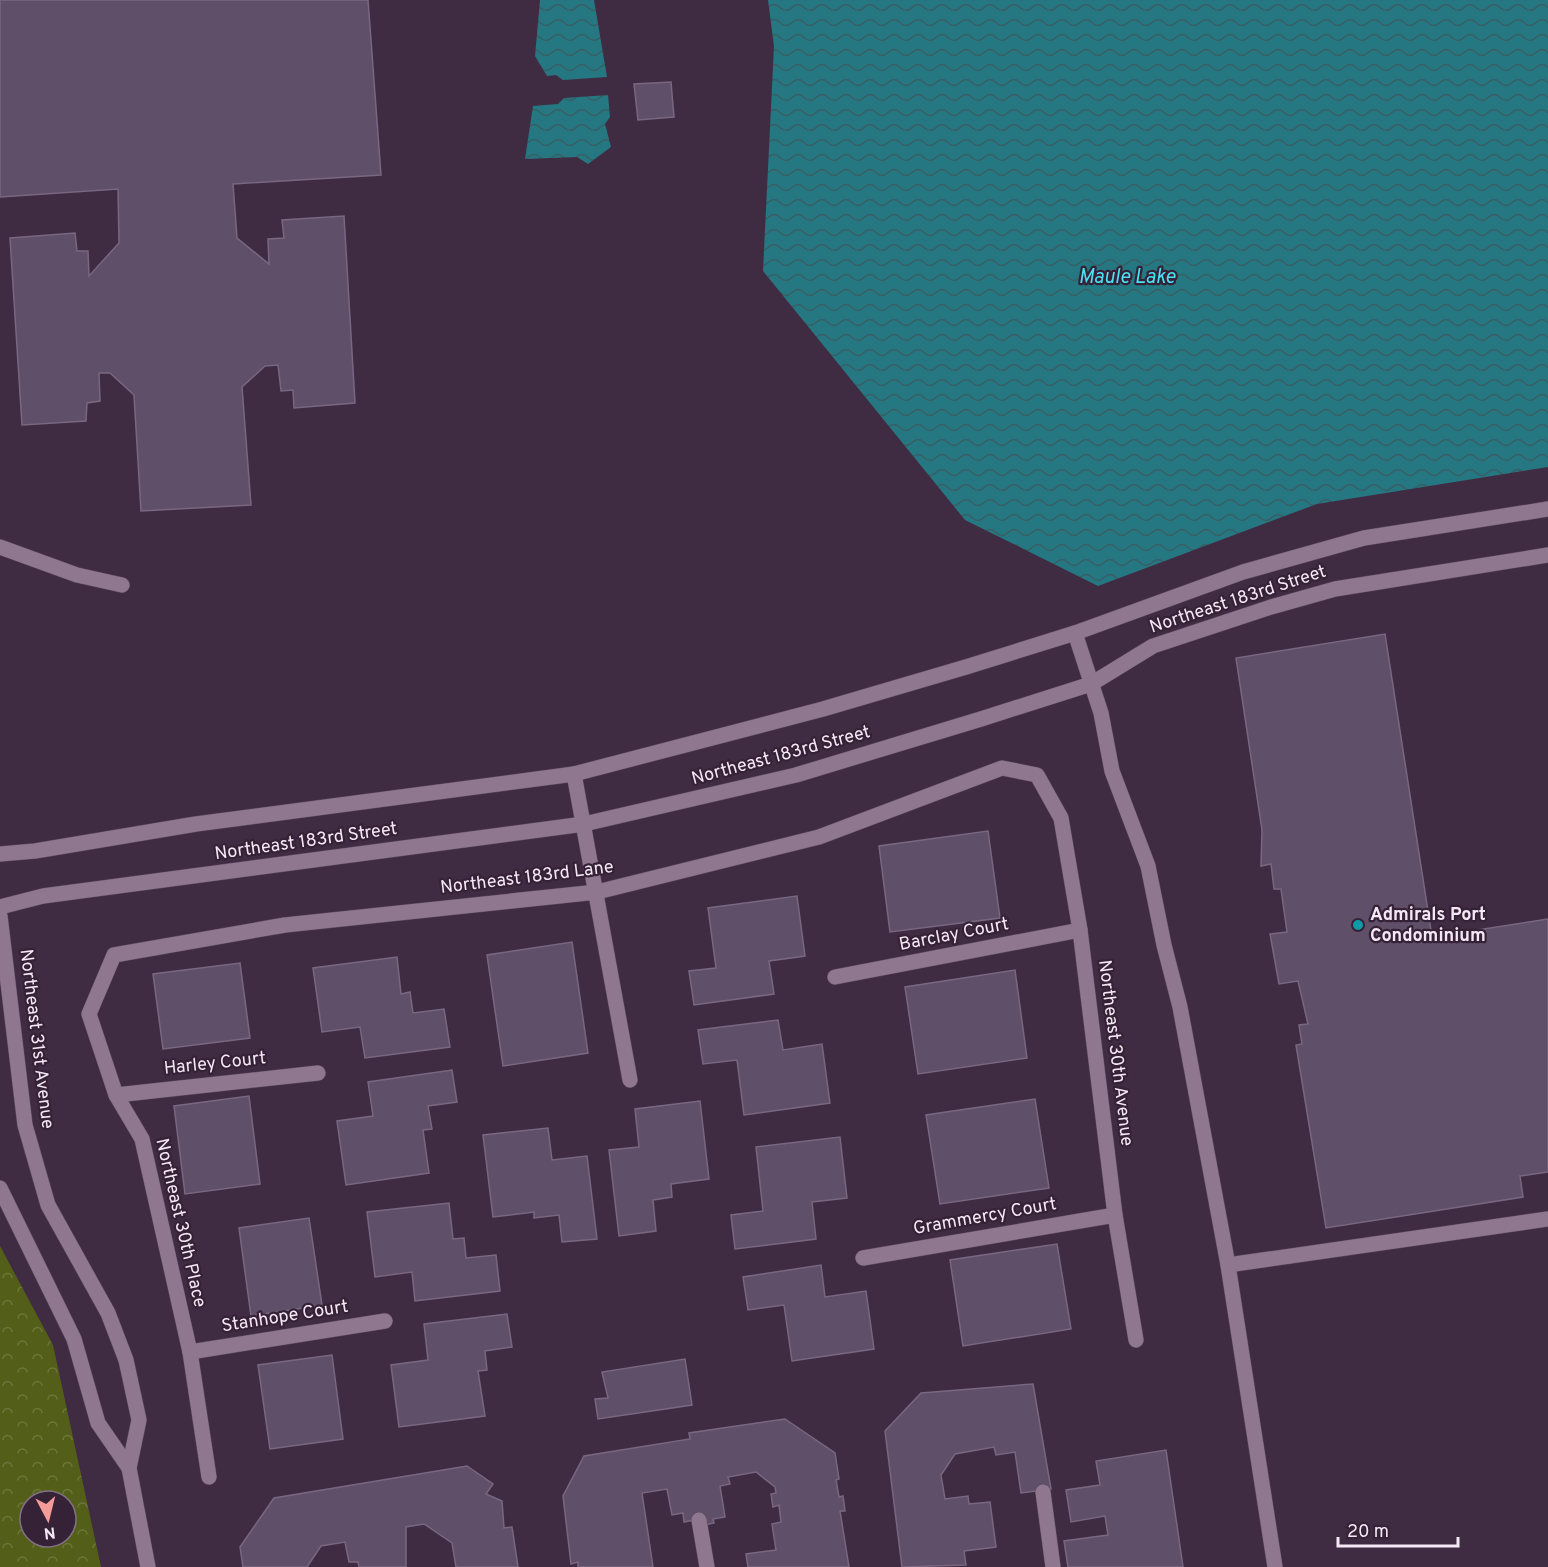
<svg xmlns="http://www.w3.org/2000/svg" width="1548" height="1567" viewBox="0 0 1548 1567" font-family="Overpass,sans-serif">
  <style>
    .park { fill: url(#park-crowns); fill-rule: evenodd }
    .water { fill: url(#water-waves) }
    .building { fill: #604f68; stroke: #796782; stroke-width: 1.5 }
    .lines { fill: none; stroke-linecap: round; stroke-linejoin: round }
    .lane-casing { stroke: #5d4b5e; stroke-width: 16 }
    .street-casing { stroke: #5d4b5e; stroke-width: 16 }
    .secondary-casing { stroke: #5d4b5e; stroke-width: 16 }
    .lane { stroke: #8e778f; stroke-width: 15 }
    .street { stroke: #8e778f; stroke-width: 15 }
    .secondary { stroke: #8e778f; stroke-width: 15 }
    .culture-dot { fill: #0f9aa8; stroke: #362237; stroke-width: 2 }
    .labels { text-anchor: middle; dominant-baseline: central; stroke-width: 4.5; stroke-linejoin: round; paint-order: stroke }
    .street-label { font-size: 18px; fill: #f5e8f6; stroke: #362237 }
    .poi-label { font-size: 18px; font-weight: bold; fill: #f5e8f6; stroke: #362237; text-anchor: start }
    .water-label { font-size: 20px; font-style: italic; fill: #49e2f5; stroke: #362237 }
  </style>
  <defs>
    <pattern id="park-crowns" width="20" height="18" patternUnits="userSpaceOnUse" patternTransform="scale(1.5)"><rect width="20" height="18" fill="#535f18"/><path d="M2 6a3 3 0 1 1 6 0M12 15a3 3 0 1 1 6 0" fill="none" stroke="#6c763a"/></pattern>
    <pattern id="water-waves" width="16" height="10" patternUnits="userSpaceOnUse" patternTransform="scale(1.5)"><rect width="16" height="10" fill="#257781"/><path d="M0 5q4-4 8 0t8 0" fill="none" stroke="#385e66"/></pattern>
  </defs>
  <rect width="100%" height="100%" fill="#402c42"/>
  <path class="park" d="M 0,1246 L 53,1345 L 101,1567 L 0,1567 ZM 30,1501 L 66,1501 L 66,1537 L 30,1537 Z"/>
  <g class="water">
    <path d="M 540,0 L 594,0 L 607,77 L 563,80 L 556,75 L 547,76 L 535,56 Z"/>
    <path d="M 768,0 L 1548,0 L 1548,467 L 1317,504 L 1098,586 L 965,520 L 763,271 L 774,46 Z"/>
    <path d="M 608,95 L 610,117 L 605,124 L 611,147 L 588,164 L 577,157 L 525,159 L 533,106 L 558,104 L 564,98 Z"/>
  </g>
  <g class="building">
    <path d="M 0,0 L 368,0 L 381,175 L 233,184 L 237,238 L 269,264 L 268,239 L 284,238 L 282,220 L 344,216 L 355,403 L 294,408 L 293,390 L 281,391 L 278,365 L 265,366 L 242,387 L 251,505 L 141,511 L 134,395 L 110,373 L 99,373 L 100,401 L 87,403 L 86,421 L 22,425 L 10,238 L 75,233 L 77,251 L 88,251 L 89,276 L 119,243 L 118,189 L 0,197 Z"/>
    <path d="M 671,82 L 674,117 L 638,120 L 634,84 Z"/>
    <path d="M 1385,634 L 1432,937 L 1548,919 L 1548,1172 L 1520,1176 L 1523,1197 L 1326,1228 L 1296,1045 L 1302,1044 L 1299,1025 L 1308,1024 L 1298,981 L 1279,984 L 1270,934 L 1287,932 L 1281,889 L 1274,889 L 1271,864 L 1261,866 L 1262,830 L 1236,658 Z"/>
    <path d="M 988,831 L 1000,918 L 890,932 L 879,846 Z"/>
    <path d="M 797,896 L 805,956 L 769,961 L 774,994 L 694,1005 L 689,971 L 716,968 L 708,908 Z"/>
    <path d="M 572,942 L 588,1053 L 503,1066 L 487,955 Z"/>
    <path d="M 397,957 L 401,994 L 410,992 L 413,1013 L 444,1009 L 450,1047 L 365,1058 L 360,1027 L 322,1032 L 313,968 Z"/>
    <path d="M 240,963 L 250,1038 L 163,1049 L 153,974 Z"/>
    <path d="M 1015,970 L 1027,1058 L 918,1074 L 905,987 Z"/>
    <path d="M 778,1020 L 783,1050 L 822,1044 L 830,1103 L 744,1115 L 737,1060 L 703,1064 L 698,1030 Z"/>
    <path d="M 452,1070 L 457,1102 L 428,1106 L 432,1129 L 423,1130 L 429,1173 L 346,1185 L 337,1121 L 373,1116 L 368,1082 Z"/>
    <path d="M 249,1096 L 260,1184 L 185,1194 L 174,1106 Z"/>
    <path d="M 1035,1099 L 1049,1188 L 940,1204 L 926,1115 Z"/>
    <path d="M 700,1101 L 709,1179 L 671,1184 L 672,1197 L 653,1200 L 656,1231 L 619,1236 L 609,1150 L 639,1147 L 635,1109 Z"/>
    <path d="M 548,1128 L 552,1160 L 587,1156 L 597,1239 L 562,1242 L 559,1215 L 534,1218 L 534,1212 L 493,1217 L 483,1135 Z"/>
    <path d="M 840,1137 L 847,1198 L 812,1202 L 816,1239 L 735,1249 L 731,1215 L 763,1211 L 756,1147 Z"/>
    <path d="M 449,1203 L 453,1239 L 464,1238 L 466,1258 L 496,1255 L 500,1291 L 415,1301 L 412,1272 L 375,1277 L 367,1212 Z"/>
    <path d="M 309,1218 L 322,1305 L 251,1316 L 239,1228 Z"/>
    <path d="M 1057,1244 L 1071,1329 L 963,1346 L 950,1260 Z"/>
    <path d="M 821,1265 L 825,1297 L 866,1291 L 874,1349 L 792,1361 L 784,1305 L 748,1310 L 743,1277 Z"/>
    <path d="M 507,1314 L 512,1347 L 485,1351 L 487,1370 L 478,1371 L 485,1416 L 399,1427 L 391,1365 L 428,1360 L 424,1324 Z"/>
    <path d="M 332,1355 L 343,1439 L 270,1449 L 258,1365 Z"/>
    <path d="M 685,1359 L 692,1405 L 598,1419 L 595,1399 L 608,1398 L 602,1372 Z"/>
    <path d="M 1033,1384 L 1051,1489 L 1021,1493 L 1015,1452 L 996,1455 L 994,1447 L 955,1454 L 941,1475 L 945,1499 L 968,1496 L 969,1504 L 990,1502 L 996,1547 L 964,1551 L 966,1565 L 902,1567 L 885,1431 L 921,1393 Z"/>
    <path d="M 785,1419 L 835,1453 L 839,1479 L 836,1480 L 839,1497 L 843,1496 L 845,1511 L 840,1511 L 849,1567 L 748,1567 L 746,1554 L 776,1550 L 772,1524 L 781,1522 L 779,1505 L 773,1507 L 771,1494 L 776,1493 L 775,1487 L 756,1472 L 728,1477 L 730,1484 L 720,1486 L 725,1517 L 713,1519 L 714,1523 L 700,1526 L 699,1519 L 684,1522 L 683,1513 L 672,1515 L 667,1489 L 642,1493 L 653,1567 L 578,1567 L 578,1562 L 571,1564 L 563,1496 L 584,1456 L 690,1439 L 689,1433 Z"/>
    <path d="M 1166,1450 L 1183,1567 L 1068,1567 L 1064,1541 L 1108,1535 L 1105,1516 L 1071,1522 L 1066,1490 L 1100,1485 L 1096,1461 Z"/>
    <path d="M 467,1466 L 493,1484 L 486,1494 L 502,1501 L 504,1528 L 512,1527 L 518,1567 L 456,1567 L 452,1543 L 424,1524 L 406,1527 L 406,1567 L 359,1567 L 358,1562 L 349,1562 L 345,1542 L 321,1546 L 307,1567 L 243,1567 L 240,1547 L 274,1498 Z"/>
  </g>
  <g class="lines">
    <defs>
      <g id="lane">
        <path d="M 0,547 L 77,575 L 122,585"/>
        <path d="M 1075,633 L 1101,713 L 1112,771 L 1148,866 L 1164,945 L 1180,1007 L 1228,1265 L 1548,1219"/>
        <path d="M 1228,1265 L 1275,1567"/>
        <path d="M 1043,1492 L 1053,1567"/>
        <path d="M 699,1520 L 707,1567"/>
      </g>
      <g id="street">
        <path d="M 574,774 L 630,1080"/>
        <path d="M 835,977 L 1080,930"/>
        <path d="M 116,1095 L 318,1073"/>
        <path d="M 863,1258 L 1115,1215"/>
        <path d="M 190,1352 L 385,1321"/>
        <path d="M 209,1477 L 190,1352 L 142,1139 L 116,1095 L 89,1014 L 114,955 L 285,925 L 597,892 L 819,837 L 1002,768 L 1037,775 L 1061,818 L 1080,930 L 1115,1215 L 1136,1340"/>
      </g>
      <g id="secondary">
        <path d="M 0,854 L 35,851 L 196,824 L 574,774 L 823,709 L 966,667 L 1075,633 L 1243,572 L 1364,538 L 1548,509"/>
        <path d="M 0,907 L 43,896 L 584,824 L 796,775 L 981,719 L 1091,684 L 1153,646 L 1271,607 L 1335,589 L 1548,555"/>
        <path d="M 0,916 L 25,1125 L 48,1205 L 108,1313 L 126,1360 L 139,1420 L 129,1468 L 148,1567"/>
        <path d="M 0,1188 L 74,1339 L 98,1423 L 129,1468"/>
      </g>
    </defs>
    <use href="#lane" class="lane-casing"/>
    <use href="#street" class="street-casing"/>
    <use href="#secondary" class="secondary-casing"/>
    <use href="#lane" class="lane"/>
    <use href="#street" class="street"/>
    <use href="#secondary" class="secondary"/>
  </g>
  <circle class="culture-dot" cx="1358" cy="925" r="6"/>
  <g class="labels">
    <g class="street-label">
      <text transform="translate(1238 600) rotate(-18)">Northeast 183rd Street</text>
      <text transform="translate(781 756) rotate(-15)">Northeast 183rd Street</text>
      <text transform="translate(306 842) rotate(-8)">Northeast 183rd Street</text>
      <text transform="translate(527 878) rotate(-7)">Northeast 183rd Lane</text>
      <text transform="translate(954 935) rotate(-11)">Barclay Court</text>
      <text transform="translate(36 1039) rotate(83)">Northeast 31st Avenue</text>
      <text transform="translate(1115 1053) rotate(83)">Northeast 30th Avenue</text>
      <text transform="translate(215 1064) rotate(-6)">Harley Court</text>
      <text transform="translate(985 1217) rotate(-10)">Grammercy Court</text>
      <text transform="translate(180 1223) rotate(77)">Northeast 30th Place</text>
      <text transform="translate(285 1317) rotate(-9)">Stanhope Court</text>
    </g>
    <g class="poi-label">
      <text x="1370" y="915">Admirals Port<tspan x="1370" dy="21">Condominium</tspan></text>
    </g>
    <g class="water-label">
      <text x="1127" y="278">Maule Lake</text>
    </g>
  </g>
  <g transform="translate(48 1519) rotate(173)"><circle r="28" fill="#362237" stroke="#827183" stroke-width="1.5"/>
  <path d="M0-4.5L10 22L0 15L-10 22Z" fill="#f59b98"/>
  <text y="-9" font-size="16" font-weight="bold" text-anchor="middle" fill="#f5e8f6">N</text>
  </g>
  <path d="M1338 1537v9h120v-9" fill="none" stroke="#f5e8f6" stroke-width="3"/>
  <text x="1347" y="1537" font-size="18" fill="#f5e8f6" stroke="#362237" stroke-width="4.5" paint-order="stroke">20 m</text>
</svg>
